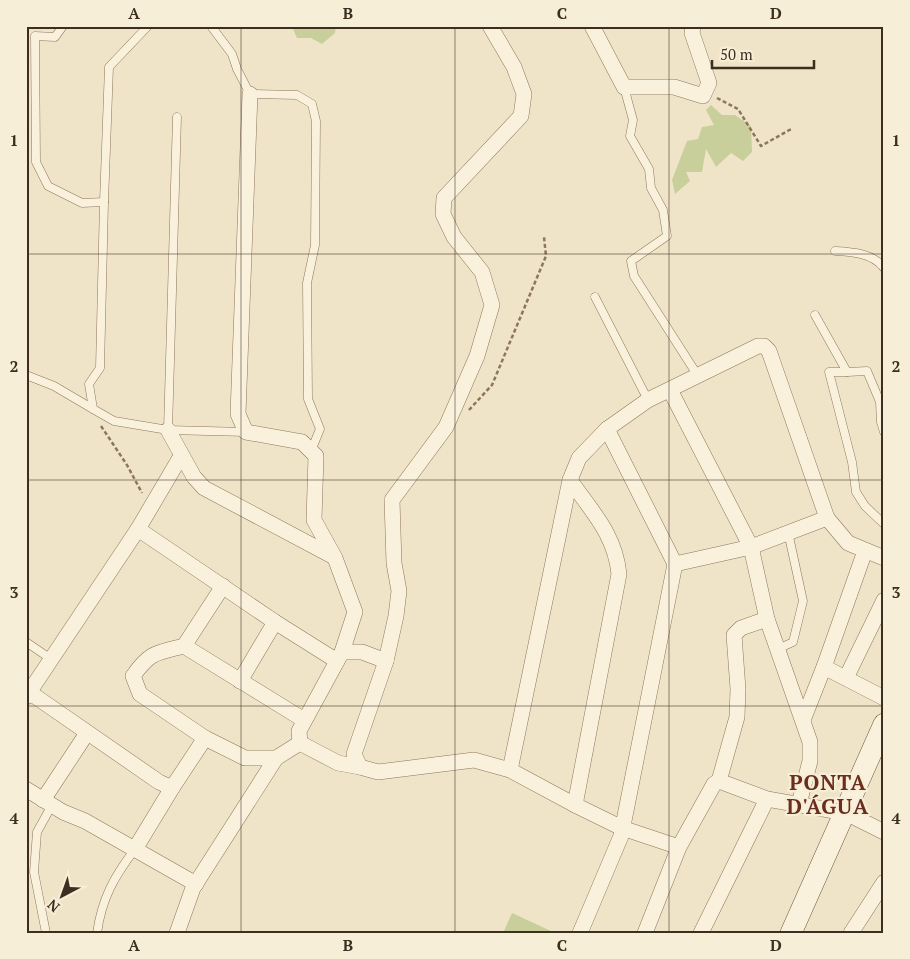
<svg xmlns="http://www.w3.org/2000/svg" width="910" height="959" viewBox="0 0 910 959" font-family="'PT Serif',serif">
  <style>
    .green { fill: #c9cf9b }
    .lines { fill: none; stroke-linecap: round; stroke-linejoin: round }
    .lane-casing { stroke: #8d765c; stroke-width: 9 }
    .street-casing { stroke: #8d765c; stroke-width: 16 }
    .secondary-casing { stroke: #6f573f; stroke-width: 22 }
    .path { stroke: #8d765c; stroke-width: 2.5; stroke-dasharray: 4 2.5; stroke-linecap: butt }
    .lane { stroke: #faf1dc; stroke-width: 8 }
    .street { stroke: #faf1dc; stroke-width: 15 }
    .secondary { stroke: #faf1dc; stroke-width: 21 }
    .grid { fill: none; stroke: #3d2e20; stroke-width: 1; stroke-opacity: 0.55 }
    .labels { text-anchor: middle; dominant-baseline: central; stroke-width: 4.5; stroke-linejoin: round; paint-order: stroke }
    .district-label { font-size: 21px; font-weight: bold; letter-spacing: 1px; fill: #6b2e1e; stroke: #f7eed8 }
    .neatline { fill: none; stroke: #3d2e20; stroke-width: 2 }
    .grid-label { font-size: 16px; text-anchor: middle; font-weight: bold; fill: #3d2e20 }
  </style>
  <rect width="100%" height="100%" fill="#f0e4c8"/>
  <g class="green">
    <path d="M 282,26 L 336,26 L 335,33 L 322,44 L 311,38 L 297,38 L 293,29 Z"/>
    <path d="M 711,105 L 722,115 L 735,115 L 751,126 L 752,152 L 743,161 L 731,153 L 716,167 L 706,149 L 702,172 L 686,172 L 690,181 L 675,194 L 672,180 L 687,141 L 698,139 L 702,127 L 714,125 L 706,110 Z"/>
    <path d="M 512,913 L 551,931 L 550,933 L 503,933 Z"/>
  </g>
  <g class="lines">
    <defs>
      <g id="lane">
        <path d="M 63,26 L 55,37 L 35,36 L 36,162 L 48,186 L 82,203 L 104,202 L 100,368 L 89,384 L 93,409 L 114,421 L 168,430 L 246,432"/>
        <path d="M 211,26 L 232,54 L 237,69 L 250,94 L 297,95 L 312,104 L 316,121 L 315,245 L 307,283 L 308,399 L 320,429 L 311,451"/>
        <path d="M 624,87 L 633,120 L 630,136 L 649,169 L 651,188 L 663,210 L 667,236 L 631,261 L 634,276 L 698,376"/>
        <path d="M 104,202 L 109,67 L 148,26"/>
        <path d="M 835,251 C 852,252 873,253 884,268"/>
        <path d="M 595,297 L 648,400"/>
        <path d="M 815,315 L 847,372 L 867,371 L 880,402 L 881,422 L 884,432"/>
        <path d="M 847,372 L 829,372 L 852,462 L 856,492 L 865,506 L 884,524"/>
        <path d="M 26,375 L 54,386 L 93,409"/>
        <path d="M 168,430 L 177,117"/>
        <path d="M 26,642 L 51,659"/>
        <path d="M 778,649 L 793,642 L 803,601 L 788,532"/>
        <path d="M 46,933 L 34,872 L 37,832 L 52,805"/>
        <path d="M 97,933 C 102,898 114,877 135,849"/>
      </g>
      <g id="street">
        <path d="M 490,26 L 514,67 L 524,94 L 521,116 L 444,198 L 443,214 L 454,237 L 482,272 L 492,305 L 477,356 L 446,427 L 392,500 L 394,563 L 399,591 L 396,616 L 386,661 L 354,754 L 360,767 L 378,772 L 474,760 L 510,770 L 575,805 L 622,828 L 679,847"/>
        <path d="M 592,26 L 624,87 L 674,87 L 703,96 L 709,83 L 692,33 L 693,26"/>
        <path d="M 250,94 L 238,414 L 246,432 L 302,442 L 316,456 L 314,520 L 335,558 L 355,612 L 342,652 L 299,731 L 300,743 L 338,763 L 360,767"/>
        <path d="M 670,390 L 751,547 L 767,619 L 810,742 L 810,761 L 799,804"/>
        <path d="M 168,430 L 194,477 L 204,488 L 334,557"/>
        <path d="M 570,480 C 592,512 615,534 619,574 L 575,805"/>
        <path d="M 138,529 L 181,456"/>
        <path d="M 675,564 L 751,547 L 827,518"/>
        <path d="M 184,646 L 304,720"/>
        <path d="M 342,652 L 362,652 L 386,661"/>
        <path d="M 824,667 L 884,698"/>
        <path d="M 846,678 L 884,600"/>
        <path d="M 240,681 L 275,622"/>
        <path d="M 29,692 L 159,782 L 172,788 L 205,738 L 245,758 L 276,758 L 300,743"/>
        <path d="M 26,697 L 138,529 L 275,622 L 337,661"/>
        <path d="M 803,720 L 824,667 L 865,551"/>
        <path d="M 205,738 L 140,694 L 133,676 C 150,652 156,653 184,646 L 223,586"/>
        <path d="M 510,770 L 570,480 L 579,458 L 607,429 L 648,400 L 758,346 L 764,346 L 769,351 L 827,518 L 848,543 L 884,558"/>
        <path d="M 719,781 L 737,717 L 738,689 L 734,635 L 741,628 L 767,619"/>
        <path d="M 26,789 L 63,812 L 85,821 L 196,884"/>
        <path d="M 43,800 L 87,733"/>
        <path d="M 135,849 L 172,788"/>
        <path d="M 177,933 L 193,888 L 276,758"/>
        <path d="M 580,933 L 621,836 L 675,564 L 607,429"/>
        <path d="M 645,933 L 679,847 L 714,784 L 719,781 L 767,799 L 846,813 L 884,832"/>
        <path d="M 701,933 L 767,799"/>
        <path d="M 851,933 L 884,882"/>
      </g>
      <path id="secondary" d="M 791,933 L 884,724"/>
    </defs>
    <use href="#lane" class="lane-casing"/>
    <use href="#street" class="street-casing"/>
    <use href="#secondary" class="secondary-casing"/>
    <g class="path">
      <path d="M 717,98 L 738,109 L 761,146 L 793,128"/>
      <path d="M 469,410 L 492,385 L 546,256 L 544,237"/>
      <path d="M 101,426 L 127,465 L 142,493"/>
    </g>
    <use href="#lane" class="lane"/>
    <use href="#street" class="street"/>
    <use href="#secondary" class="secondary"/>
  </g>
  <path class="grid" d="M 241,26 L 241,933M 455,26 L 455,933M 669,26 L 669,933M 26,254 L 884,254M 26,480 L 884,480M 26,706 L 884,706"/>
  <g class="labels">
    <g class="district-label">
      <text x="828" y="782">PONTA<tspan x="828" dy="24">D'ÁGUA</tspan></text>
    </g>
  </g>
  <rect width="910" height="959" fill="none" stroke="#f7eed8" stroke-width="55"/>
  <g transform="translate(62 896) rotate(221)" stroke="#f7eed8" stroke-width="4" paint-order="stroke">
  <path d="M0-4L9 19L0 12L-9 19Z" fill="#3d2e20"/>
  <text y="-8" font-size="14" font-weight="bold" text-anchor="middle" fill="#3d2e20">N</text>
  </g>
  <path d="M712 60v8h102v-8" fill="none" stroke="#3d2e20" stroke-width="2.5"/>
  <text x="720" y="60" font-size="15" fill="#3d2e20" stroke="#f7eed8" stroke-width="4" paint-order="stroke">50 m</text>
  <rect x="28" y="28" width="854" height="904" class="neatline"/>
  <g class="grid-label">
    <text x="134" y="19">A</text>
    <text x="348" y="19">B</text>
    <text x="562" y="19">C</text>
    <text x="776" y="19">D</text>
    <text x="14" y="146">1</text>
    <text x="896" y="146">1</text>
    <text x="14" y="372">2</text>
    <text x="896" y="372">2</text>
    <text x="14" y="598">3</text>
    <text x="896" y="598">3</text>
    <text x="14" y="824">4</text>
    <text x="896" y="824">4</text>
    <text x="134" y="951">A</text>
    <text x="348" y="951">B</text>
    <text x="562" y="951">C</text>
    <text x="776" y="951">D</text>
  </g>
</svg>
